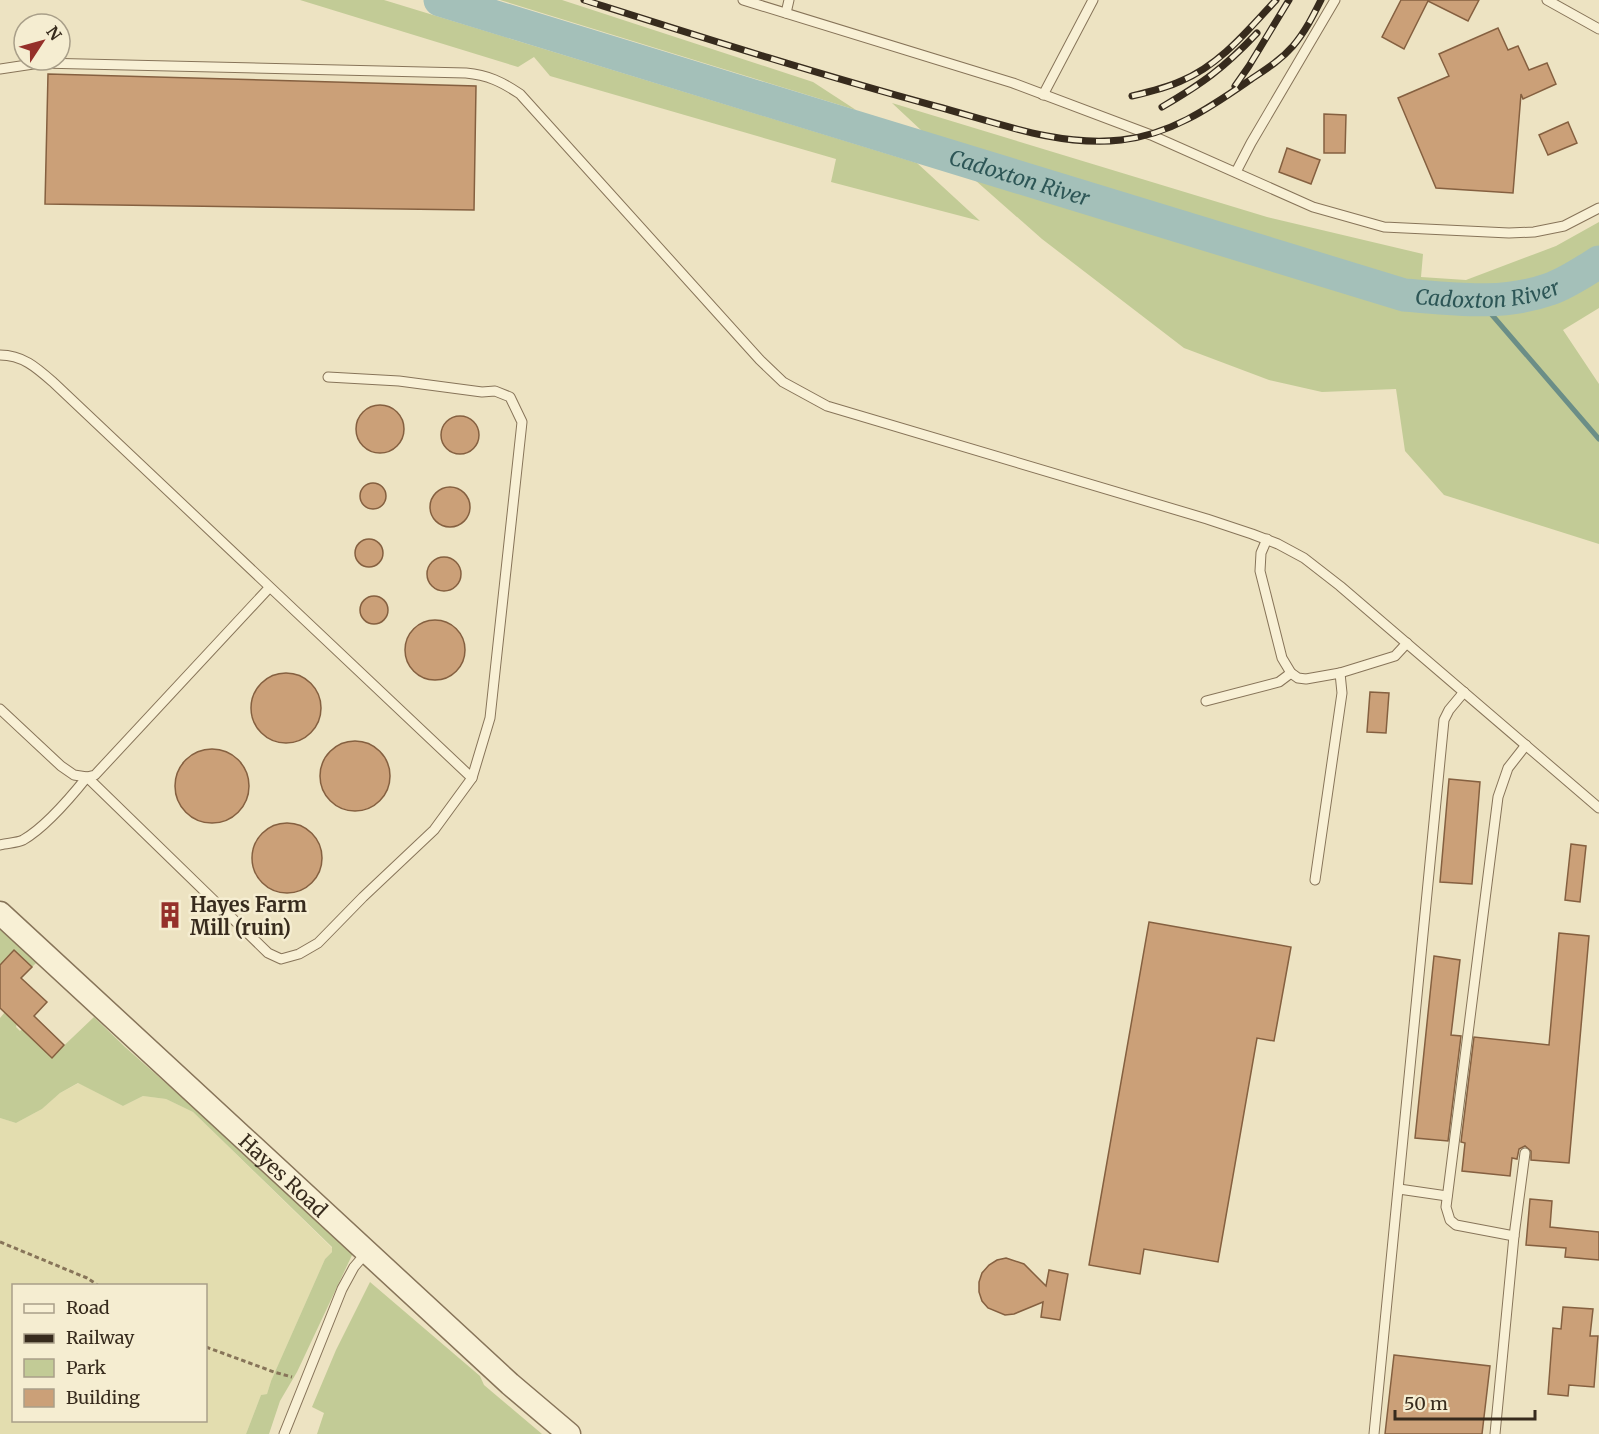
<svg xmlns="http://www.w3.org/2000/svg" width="1599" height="1434" viewBox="0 0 1599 1434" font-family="Merriweather,serif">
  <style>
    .farmland { fill: #e3ddaf; fill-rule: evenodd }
    .green { fill: #c2cb96 }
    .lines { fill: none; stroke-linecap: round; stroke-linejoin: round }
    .stream { stroke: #6b8e87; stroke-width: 5 }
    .river { stroke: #a4c0b9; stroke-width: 33 }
    .building { fill: #cba078; stroke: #856040; stroke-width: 1.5 }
    .service-casing { stroke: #877459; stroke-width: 11 }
    .tertiary-casing { stroke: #877459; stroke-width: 25 }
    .path { stroke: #877459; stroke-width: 3; stroke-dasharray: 4.5 3; stroke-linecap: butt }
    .service { stroke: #f8f0d5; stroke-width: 9 }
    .tertiary { stroke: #f8f0d5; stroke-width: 22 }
    .rail-casing { stroke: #372b1d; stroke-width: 7 }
    .rail { stroke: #f5edd1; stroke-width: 4.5; stroke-dasharray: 14; stroke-linecap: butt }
    .labels { text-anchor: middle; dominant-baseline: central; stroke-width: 5; stroke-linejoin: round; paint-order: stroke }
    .poi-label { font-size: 20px; font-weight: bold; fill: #372b1d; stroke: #f5edd1; text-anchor: start }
    .street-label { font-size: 20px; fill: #372b1d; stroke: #f5edd1 }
    .water-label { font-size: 21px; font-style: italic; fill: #2d5656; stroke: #f5edd1 }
  </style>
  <rect width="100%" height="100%" fill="#ede3c2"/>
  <path class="farmland" d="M 79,1083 L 123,1106 L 143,1096 L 166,1099 L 193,1112 L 332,1248 L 332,1252 L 325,1259 L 271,1381 L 267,1394 L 261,1395 L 246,1434 L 0,1434 L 0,1118 L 16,1123 L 42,1109 L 60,1093 ZM 14,1286 L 206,1286 L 206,1420 L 14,1420 Z"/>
  <g class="green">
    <path d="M 300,0 L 384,0 L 917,163 L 980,221 L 831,182 L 836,159 L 550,76 L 534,57 L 518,67 Z"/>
    <path d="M 500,0 L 562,0 L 813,82 L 856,110 Z"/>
    <path d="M 892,103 L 1267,217 L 1423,254 L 1421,277 L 1466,280 L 1556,246 L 1599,222 L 1599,308 L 1563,330 L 1599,384 L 1599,544 L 1444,495 L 1405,451 L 1396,389 L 1322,392 L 1269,380 L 1184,348 L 1042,239 L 967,173 Z"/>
    <path d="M 0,927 L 37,962 L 32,967 L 14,950 L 0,965 Z"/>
    <path d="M 5,1012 L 17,1024 L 16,1027 L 20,1031 L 22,1029 L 52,1057 L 94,1017 L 125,1047 L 351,1247 L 353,1253 L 297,1372 L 280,1401 L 269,1434 L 246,1434 L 261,1395 L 267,1394 L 271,1381 L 325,1259 L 332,1252 L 332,1247 L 193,1112 L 166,1099 L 143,1096 L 123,1106 L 78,1083 L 60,1093 L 42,1109 L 16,1123 L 0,1118 L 0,1018 Z"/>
    <path d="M 370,1282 L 480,1376 L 484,1385 L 542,1434 L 317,1434 L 324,1413 L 312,1407 L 336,1350 Z"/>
  </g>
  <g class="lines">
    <path class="stream" d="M 1480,301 L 1599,439"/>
    <path class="river" id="s1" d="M 440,0 L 1404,295 C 1454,299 1502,306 1550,289 C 1567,283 1583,272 1599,262"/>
  </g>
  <g class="building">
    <path d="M 1401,0 L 1479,0 L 1468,21 L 1428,1 L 1404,49 L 1382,37 Z"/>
    <path d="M 1498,28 L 1508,50 L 1518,46 L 1529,70 L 1547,63 L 1556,84 L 1523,99 L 1521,94 L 1513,193 L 1436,188 L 1398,98 L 1449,76 L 1439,54 Z"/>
    <path d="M 48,74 L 476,86 L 474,210 L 45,204 Z"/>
    <path d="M 1324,114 L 1346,115 L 1345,153 L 1324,153 Z"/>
    <path d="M 1568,122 L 1577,143 L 1548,155 L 1539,135 Z"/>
    <path d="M 1287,148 L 1320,160 L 1311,184 L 1279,172 Z"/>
    <circle cx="380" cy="429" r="24"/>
    <circle cx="460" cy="435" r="19"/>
    <circle cx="373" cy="496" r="13"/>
    <circle cx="450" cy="507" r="20"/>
    <circle cx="369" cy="553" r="14"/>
    <circle cx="444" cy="574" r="17"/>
    <circle cx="374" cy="610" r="14"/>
    <circle cx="435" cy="650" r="30"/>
    <circle cx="286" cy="708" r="35"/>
    <path d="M 1370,692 L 1389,693 L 1386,733 L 1367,732 Z"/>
    <circle cx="355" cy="776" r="35"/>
    <circle cx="212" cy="786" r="37"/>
    <path d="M 1449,779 L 1480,782 L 1472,884 L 1440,882 Z"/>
    <circle cx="287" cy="858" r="35"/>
    <path d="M 1571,844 L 1586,846 L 1580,902 L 1565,900 Z"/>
    <circle cx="170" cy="916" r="10"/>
    <path d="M 1149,922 L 1291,947 L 1274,1041 L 1257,1038 L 1218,1262 L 1144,1249 L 1140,1274 L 1089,1265 Z"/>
    <path d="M 1559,933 L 1589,936 L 1569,1163 L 1531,1160 L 1531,1151 L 1525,1146 L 1519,1149 L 1517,1159 L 1512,1158 L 1510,1176 L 1462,1171 L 1465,1143 L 1461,1142 L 1474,1037 L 1549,1045 Z"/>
    <path d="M 14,950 L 32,967 L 21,978 L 47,1002 L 34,1016 L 64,1045 L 52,1058 L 0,1008 L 0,965 Z"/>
    <path d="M 1434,956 L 1460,960 L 1451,1035 L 1461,1036 L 1448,1141 L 1415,1138 Z"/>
    <path d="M 1530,1199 L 1552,1201 L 1550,1227 L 1599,1232 L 1599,1260 L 1565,1257 L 1566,1248 L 1526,1245 Z"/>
    <path d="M 1006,1258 L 1024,1264 L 1046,1286 L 1049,1270 L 1068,1274 L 1060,1320 L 1041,1317 L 1043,1302 L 1014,1314 L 1005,1315 L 988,1308 L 982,1301 L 979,1292 L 979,1282 L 982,1273 L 989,1265 L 997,1260 Z"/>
    <path d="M 1563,1307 L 1593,1309 L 1590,1336 L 1598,1336 L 1594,1387 L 1569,1385 L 1568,1396 L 1548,1394 L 1553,1328 L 1561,1329 Z"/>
    <path d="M 1394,1355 L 1490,1366 L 1482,1434 L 1385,1434 Z"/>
  </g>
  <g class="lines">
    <defs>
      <g id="service">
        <path d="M 743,0 L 1013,83 L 1151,135 L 1313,207 L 1384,227 L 1509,233 L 1534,232 L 1564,226 L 1599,208"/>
        <path d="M 1547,0 L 1599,29"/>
        <path d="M 786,13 L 789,0"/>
        <path d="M 0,69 L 40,63 L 466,73 C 488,75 502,82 520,94 L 760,360 L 783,382 L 827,406 L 1207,519 L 1252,534 L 1278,544 L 1304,558 L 1340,586 L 1599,808"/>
        <path d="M 1043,95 L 1093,0"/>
        <path d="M 1236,172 L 1251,143 L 1335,0"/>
        <path d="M 0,355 C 23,355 37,368 54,383 L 472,778"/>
        <path d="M 1267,539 L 1261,553 L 1260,571 L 1282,658 L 1291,673 L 1298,678 L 1306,679 L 1340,673 L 1395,656 L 1407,643"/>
        <path d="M 1206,701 L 1279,682 L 1291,673"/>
        <path d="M 0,709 L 61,766 L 74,775 L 87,777 L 95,775 L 269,588"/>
        <path d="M 0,845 C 7,843 17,843 23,840 C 44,828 71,797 87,777 L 268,953 L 281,959 L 299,954 L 318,943 L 363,897 L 434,830 L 472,778 L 490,718 L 522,422 L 510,397 L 495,391 L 482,392 L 399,381 L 328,377"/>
        <path d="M 1315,880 L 1342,693 L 1340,673"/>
        <path d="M 1399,1189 L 1447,1196"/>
        <path d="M 1514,1236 L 1456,1225 L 1450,1220 L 1446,1207 L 1498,797 L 1508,768 L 1526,745"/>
        <path d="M 284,1434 L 342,1289 L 354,1267 L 366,1253"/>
        <path d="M 1374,1434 L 1444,720 L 1449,710 L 1464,692"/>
        <path d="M 1495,1434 L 1514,1236 L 1525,1153"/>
      </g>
      <g id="tertiary">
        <path id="s2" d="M 0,913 L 510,1384 L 569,1434"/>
      </g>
    </defs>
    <use href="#service" class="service-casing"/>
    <use href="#tertiary" class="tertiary-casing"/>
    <g class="path">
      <path d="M 0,1242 L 87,1278 L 99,1286"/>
      <path d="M 206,1347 L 274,1372 L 292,1377"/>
    </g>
    <use href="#service" class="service"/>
    <use href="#tertiary" class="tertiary"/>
    <defs>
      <g id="rail">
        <path d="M 584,0 C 701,37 817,74 935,106 C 995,122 1058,147 1121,140 C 1169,135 1208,109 1247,82 C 1263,71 1280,61 1293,46 C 1305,32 1313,16 1321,0"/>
        <path d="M 1235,86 L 1249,66 L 1289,0"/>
        <path d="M 1132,96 C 1149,92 1166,88 1181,81 C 1220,65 1248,30 1276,0"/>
        <path d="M 1162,107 C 1203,83 1224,68 1257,33"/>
      </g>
    </defs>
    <use href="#rail" class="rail-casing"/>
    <use href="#rail" class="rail"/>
  </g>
  <defs>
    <symbol id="building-bare" viewBox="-9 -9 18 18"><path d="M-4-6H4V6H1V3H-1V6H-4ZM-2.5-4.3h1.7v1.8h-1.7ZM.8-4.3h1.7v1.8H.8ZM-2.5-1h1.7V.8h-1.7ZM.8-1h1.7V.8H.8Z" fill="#95302a" stroke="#f5edd1" stroke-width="2.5" paint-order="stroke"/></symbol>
  </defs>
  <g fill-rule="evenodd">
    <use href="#building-bare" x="151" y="896" width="38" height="38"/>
  </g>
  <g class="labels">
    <g class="poi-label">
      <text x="190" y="904">Hayes Farm<tspan x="190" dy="23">Mill (ruin)</tspan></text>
    </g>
    <g class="street-label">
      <text stroke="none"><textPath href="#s2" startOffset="386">Hayes Road</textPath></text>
    </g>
    <g class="water-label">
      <text stroke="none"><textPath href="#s1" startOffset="606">Cadoxton River</textPath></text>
      <text stroke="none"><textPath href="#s1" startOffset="1092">Cadoxton River</textPath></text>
    </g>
  </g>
  <rect x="12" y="1284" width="195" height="138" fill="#f5edd1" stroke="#a99f89" stroke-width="1.5"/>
  <rect x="24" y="1304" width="30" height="9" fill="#f8f0d5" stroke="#a99f89" stroke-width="1.5"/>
  <text x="66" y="1314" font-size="18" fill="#372b1d">Road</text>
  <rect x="24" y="1334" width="30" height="9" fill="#372b1d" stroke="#a99f89" stroke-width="1.5"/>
  <text x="66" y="1344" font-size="18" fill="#372b1d">Railway</text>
  <rect x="24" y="1359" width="30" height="18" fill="#c2cb96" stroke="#a99f89" stroke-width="1.5"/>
  <text x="66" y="1374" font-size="18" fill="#372b1d">Park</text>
  <rect x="24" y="1389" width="30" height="18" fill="#cba078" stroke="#a99f89" stroke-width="1.5"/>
  <text x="66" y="1404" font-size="18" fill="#372b1d">Building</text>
  <g transform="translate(42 42) rotate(54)"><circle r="28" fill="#f5edd1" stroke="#a99f89" stroke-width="1.5"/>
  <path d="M0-4.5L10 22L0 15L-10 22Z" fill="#95302a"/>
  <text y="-9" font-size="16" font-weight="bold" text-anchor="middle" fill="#372b1d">N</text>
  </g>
  <path d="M1395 1410v9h140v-9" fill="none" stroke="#372b1d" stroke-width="3"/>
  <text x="1404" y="1410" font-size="18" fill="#372b1d" stroke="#f5edd1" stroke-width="4.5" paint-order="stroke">50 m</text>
</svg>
